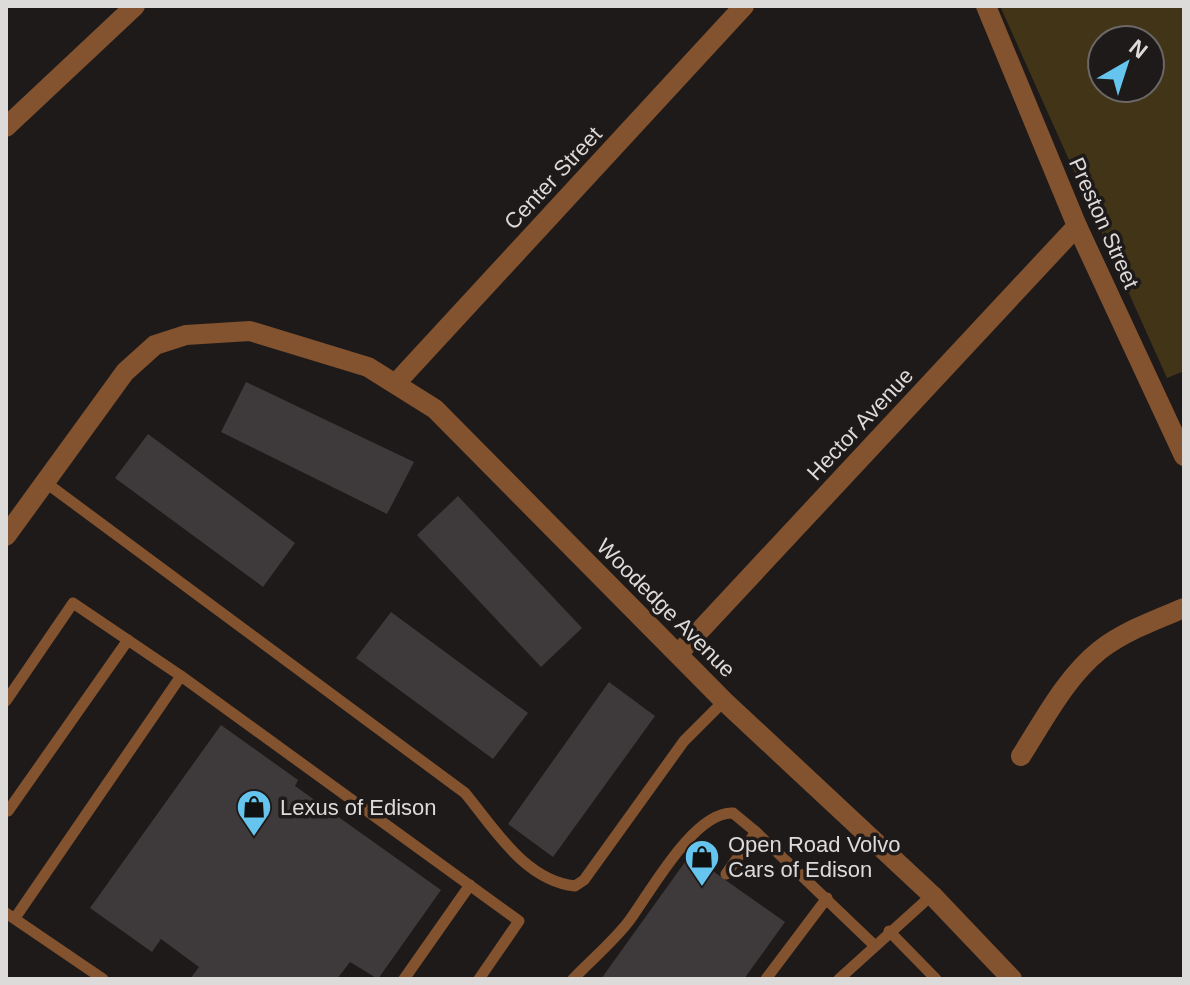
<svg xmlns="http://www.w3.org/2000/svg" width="1190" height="985" viewBox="0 0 1190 985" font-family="Arial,sans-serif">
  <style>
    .green { fill: #423517; fill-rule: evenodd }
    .building { fill: #3e393b }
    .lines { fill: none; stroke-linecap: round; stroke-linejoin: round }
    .lane { stroke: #83522e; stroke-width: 11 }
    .street { stroke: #83522e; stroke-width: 20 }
    .labels { text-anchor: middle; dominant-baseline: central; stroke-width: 7; stroke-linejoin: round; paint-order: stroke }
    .street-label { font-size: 22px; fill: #dddada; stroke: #1e1a19 }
    .poi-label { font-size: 22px; fill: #dddada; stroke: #1e1a19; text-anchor: start }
  </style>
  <rect width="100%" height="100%" fill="#1e1a19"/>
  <path class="green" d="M 1000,6 L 1184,6 L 1184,371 L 1167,378 ZM 1102,40 L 1150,40 L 1150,88 L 1102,88 Z"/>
  <g class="building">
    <path d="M 246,382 L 414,462 L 387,514 L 221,432 Z"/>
    <path d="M 148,434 L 295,543 L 263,587 L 115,478 Z"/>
    <path d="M 458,496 L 582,628 L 541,667 L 417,535 Z"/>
    <path d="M 391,612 L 528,713 L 493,759 L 356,658 Z"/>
    <path d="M 609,682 L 655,716 L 553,857 L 508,824 Z"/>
    <path d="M 221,725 L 298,780 L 295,786 L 441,890 L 378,979 L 350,962 L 337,979 L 190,979 L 199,967 L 161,939 L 152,952 L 90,908 Z"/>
    <path d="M 690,855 L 785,922 L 744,979 L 601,979 Z"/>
  </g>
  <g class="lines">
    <g class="lane">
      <path d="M 45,482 L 465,793 C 494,828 525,881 575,886 L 584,880 L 684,741 L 724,701"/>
      <path d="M 6,701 L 73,603 L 181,676"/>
      <path d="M 8,811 L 128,640"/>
      <path d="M 726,874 L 756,832 L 874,945"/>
      <path d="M 6,913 L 103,979"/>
      <path d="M 15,918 L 181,676 L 519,921 L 479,979"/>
      <path d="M 889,931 L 936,979"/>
      <path d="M 404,979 L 470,885"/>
      <path d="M 573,979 C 591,960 613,942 629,921 C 650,893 694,811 733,813 L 756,832"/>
      <path d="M 766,979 L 827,898"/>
      <path d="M 839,979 L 932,895"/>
    </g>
    <g class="street">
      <path d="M 986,6 L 1077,226 L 1184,456"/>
      <path d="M 6,127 L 135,6"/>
      <path d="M 397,382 L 744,6"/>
      <path d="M 6,536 L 125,372 L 155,345 L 186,335 L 250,331 L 368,367 L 435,409 L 724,701 L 932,895 L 1012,979"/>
      <path d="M 678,654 L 1077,226"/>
      <path d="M 1021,756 C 1044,720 1066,677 1100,650 C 1125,631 1155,620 1184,608"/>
    </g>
  </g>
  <defs>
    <symbol id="shop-pin" viewBox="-11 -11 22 30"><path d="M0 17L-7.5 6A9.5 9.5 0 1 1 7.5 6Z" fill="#65c5ee" stroke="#1e1a19"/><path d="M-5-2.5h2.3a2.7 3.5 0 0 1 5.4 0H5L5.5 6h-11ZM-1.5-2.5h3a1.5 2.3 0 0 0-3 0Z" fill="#111"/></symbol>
  </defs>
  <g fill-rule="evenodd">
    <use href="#shop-pin" x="234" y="787" width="40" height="54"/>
    <use href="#shop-pin" x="682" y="837" width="40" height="54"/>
  </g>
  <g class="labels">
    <g class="street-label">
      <text transform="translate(553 178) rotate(-47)">Center Street</text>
      <text transform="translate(1104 223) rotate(66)">Preston Street</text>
      <text transform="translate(860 424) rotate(-47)">Hector Avenue</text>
      <text transform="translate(666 608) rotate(45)">Woodedge Avenue</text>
    </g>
    <g class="poi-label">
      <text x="280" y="807">Lexus of Edison</text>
      <text x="728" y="844">Open Road Volvo<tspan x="728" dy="25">Cars of Edison</tspan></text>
    </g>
  </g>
  <rect width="1190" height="985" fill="none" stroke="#dddada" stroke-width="16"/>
  <g transform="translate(1126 64) rotate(39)"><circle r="38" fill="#1e1a19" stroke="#6a6766" stroke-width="2"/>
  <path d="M0-6L14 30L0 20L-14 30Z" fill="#65c5ee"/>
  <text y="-12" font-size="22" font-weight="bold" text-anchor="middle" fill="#dddada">N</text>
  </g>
</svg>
